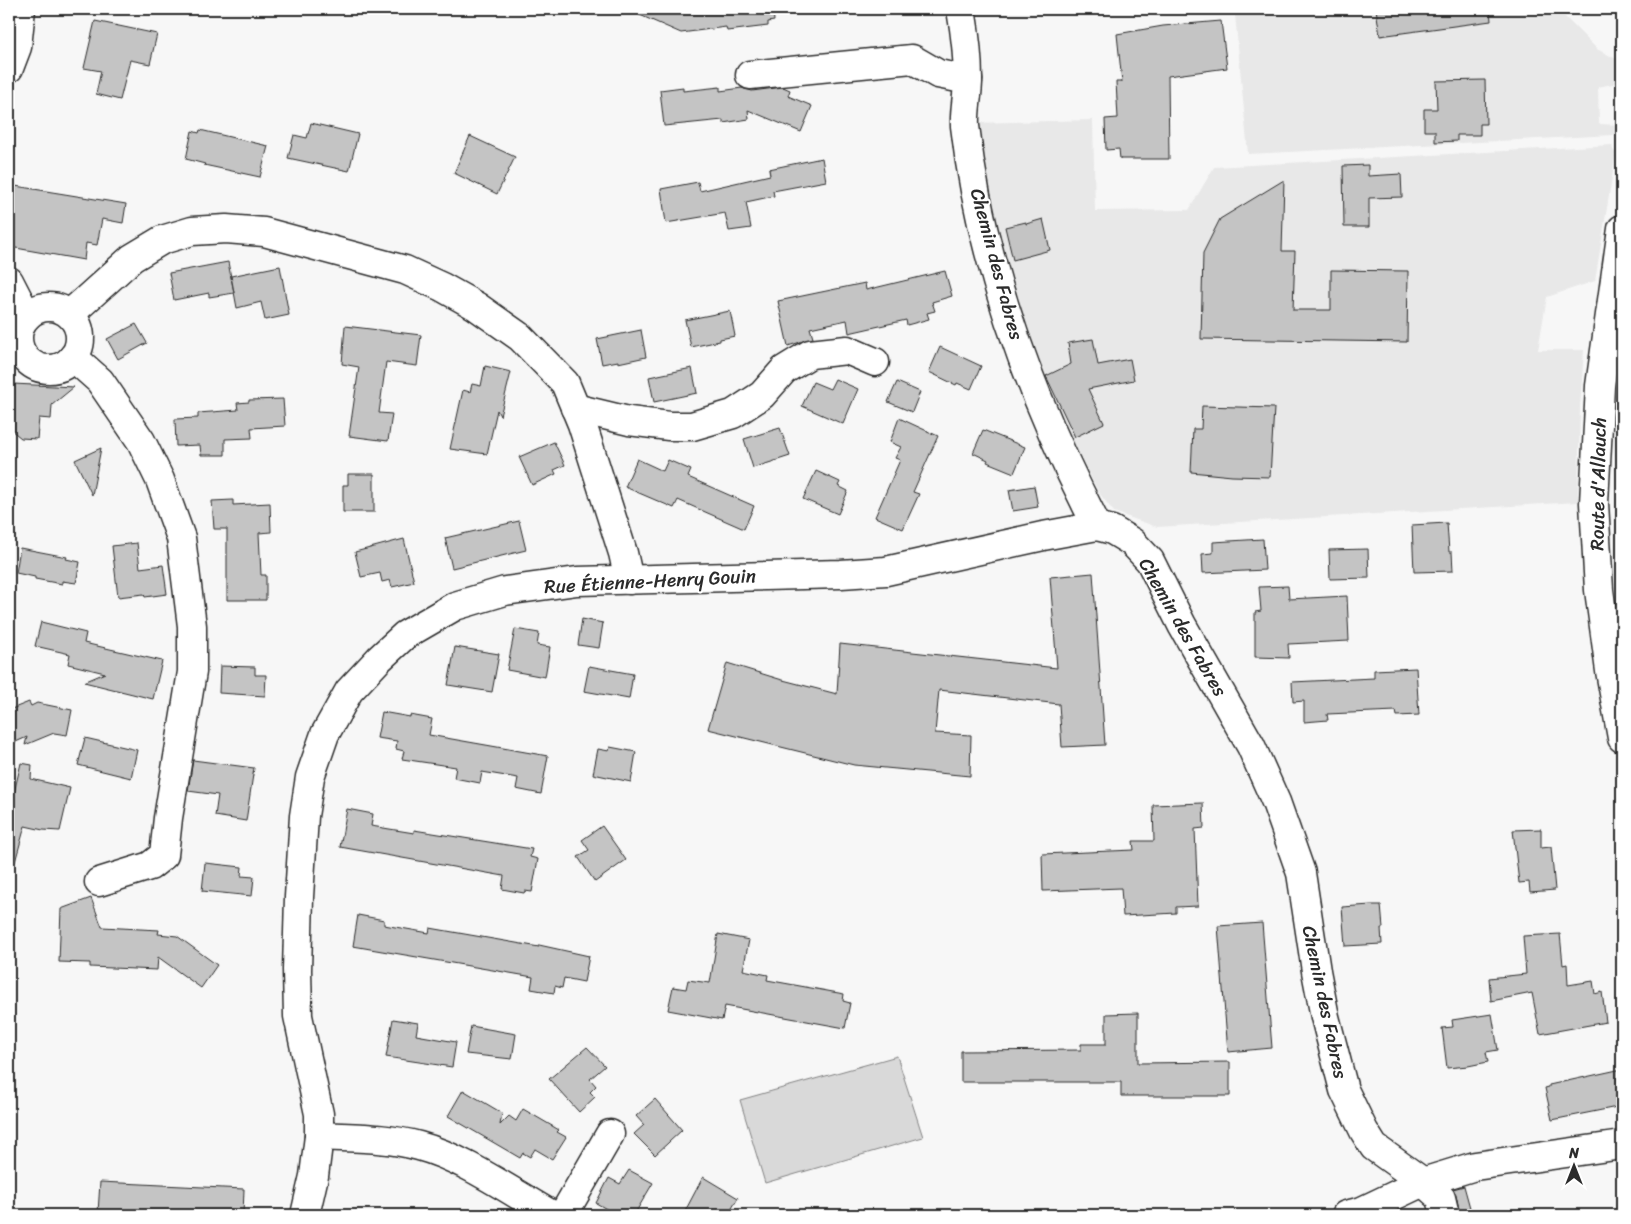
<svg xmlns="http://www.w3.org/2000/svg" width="1631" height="1224" viewBox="0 0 1631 1224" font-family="Sriracha,sans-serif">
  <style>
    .built { fill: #e8e8e8 }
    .green { fill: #d9d9d9; stroke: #828282 }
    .building { fill: #c4c4c4; stroke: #2b2b2b }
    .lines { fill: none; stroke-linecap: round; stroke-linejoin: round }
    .minor-casing { stroke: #2b2b2b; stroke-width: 31 }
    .major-casing { stroke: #2b2b2b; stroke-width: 31 }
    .minor { stroke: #fff; stroke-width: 28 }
    .major { stroke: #fff; stroke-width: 28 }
    .labels { text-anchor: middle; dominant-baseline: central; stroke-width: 4; stroke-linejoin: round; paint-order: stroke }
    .street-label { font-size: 19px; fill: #2b2b2b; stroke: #fff }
  </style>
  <rect width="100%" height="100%" fill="#f7f7f7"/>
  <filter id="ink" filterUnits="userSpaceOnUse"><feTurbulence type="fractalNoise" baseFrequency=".02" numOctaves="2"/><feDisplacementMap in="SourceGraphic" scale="10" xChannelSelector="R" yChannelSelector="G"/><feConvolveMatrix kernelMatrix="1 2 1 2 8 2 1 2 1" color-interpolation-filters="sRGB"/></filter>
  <g filter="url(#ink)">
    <g class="built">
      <path d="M 1267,9 L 1557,9 L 1597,49 L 1622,62 L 1622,82 L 1598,87 L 1599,124 L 1621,125 L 1621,130 L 1613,135 L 1248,154 L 1235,14 Z"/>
      <path d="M 1093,120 L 1095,211 L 1189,210 L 1214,167 L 1612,145 L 1613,150 L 1616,153 L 1595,281 L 1547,297 L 1538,350 L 1584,350 L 1580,407 L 1578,502 L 1157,527 L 1114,512 L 1099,493 L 1051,398 L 1037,359 L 980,196 L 970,123 Z"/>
    </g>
    <path class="green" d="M 897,1056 L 923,1137 L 765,1183 L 740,1100 Z"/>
    <g class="building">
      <path d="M 626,9 L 773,9 L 774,21 L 768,22 L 768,26 L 727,31 L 726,27 L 681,33 Z"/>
      <path d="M 1376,9 L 1490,9 L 1491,21 L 1380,36 Z"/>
      <path d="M 95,21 L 157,34 L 150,64 L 130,60 L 120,100 L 96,94 L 101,71 L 84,68 Z"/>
      <path d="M 1221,21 L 1227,68 L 1168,76 L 1169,159 L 1120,159 L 1119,149 L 1106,150 L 1105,119 L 1118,118 L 1116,82 L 1122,82 L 1117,34 L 1163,26 Z"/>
      <path d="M 1485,80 L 1486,124 L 1480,124 L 1480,135 L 1457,135 L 1457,141 L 1435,142 L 1435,131 L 1424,131 L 1424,109 L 1437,109 L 1436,81 Z"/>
      <path d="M 683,87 L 683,91 L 720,87 L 720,91 L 742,88 L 752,91 L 783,87 L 790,90 L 788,96 L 812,106 L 801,132 L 748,110 L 749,119 L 723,123 L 723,120 L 664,126 L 660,90 Z"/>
      <path d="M 311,123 L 358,134 L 349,171 L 288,158 L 294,135 L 307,138 Z"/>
      <path d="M 200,130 L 268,146 L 260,177 L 204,165 L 205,164 L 186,159 L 192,131 L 199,133 Z"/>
      <path d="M 470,136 L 515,157 L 497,194 L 454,173 Z"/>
      <path d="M 822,158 L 826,181 L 773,191 L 774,196 L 746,202 L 751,228 L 729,231 L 725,213 L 666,223 L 661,189 L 698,182 L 700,191 L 770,175 L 769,169 Z"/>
      <path d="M 1368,165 L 1368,176 L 1401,174 L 1402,197 L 1369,198 L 1369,227 L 1344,227 L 1343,166 Z"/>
      <path d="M 1284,180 L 1282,251 L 1295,251 L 1293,310 L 1331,310 L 1331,270 L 1408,271 L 1407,342 L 1201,339 L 1203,253 L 1220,219 Z"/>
      <path d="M 9,185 L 126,204 L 123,223 L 102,219 L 97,245 L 86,243 L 84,260 L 10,247 L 14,230 L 9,229 Z"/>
      <path d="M 1043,219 L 1050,250 L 1013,260 L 1005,227 L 1026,222 L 1026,224 Z"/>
      <path d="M 228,262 L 234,293 L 209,297 L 209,293 L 174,300 L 169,273 Z"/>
      <path d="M 280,266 L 289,315 L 265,320 L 261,302 L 237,308 L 231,276 Z"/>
      <path d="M 945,271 L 952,296 L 932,302 L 935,311 L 927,313 L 929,319 L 907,325 L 906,320 L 849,333 L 847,320 L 810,328 L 813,338 L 788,346 L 778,301 L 865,283 L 866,290 Z"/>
      <path d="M 730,311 L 735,336 L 720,339 L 720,341 L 691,347 L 685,320 Z"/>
      <path d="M 136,324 L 147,343 L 118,359 L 107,339 Z"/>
      <path d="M 345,326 L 421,335 L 417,366 L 386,362 L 379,413 L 392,414 L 388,441 L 349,436 L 359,367 L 342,364 Z"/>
      <path d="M 641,330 L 646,357 L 618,363 L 618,361 L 602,364 L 597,339 Z"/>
      <path d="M 1093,339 L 1098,365 L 1130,359 L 1134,380 L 1088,389 L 1104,423 L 1075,437 L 1046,376 L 1071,364 L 1068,343 Z"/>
      <path d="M 940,347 L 981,366 L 971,389 L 957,383 L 956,385 L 929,372 Z"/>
      <path d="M 485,366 L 511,372 L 500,416 L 497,410 L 487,454 L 450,449 L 463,390 L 470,392 L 472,384 L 481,386 Z"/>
      <path d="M 692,368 L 697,393 L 654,402 L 649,377 Z"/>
      <path d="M 835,379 L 858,389 L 843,424 L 802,406 L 813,382 L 830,389 Z"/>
      <path d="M 897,382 L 920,392 L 912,412 L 888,402 Z"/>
      <path d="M 13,384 L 74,387 L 52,405 L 51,419 L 39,418 L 37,439 L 21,438 L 10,429 Z"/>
      <path d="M 283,399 L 285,426 L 251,428 L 252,438 L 225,439 L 225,455 L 201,455 L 200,445 L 176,446 L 175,419 L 198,418 L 198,413 L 238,410 L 237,403 L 249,402 L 249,400 Z"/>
      <path d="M 1202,406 L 1274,408 L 1270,477 L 1232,476 L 1191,472 L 1193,429 L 1201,429 Z"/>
      <path d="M 899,418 L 938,436 L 913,492 L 919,494 L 903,529 L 875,517 L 900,460 L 895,458 L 901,447 L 890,442 Z"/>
      <path d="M 780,428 L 790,456 L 753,468 L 744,439 Z"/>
      <path d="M 983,430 L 1025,447 L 1014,473 L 987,462 L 988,460 L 973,453 Z"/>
      <path d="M 554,442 L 565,465 L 554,470 L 556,474 L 532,485 L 519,457 Z"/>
      <path d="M 101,448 L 92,495 L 75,460 Z"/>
      <path d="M 637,459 L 663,471 L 668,460 L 691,470 L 688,477 L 754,506 L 744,529 L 678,500 L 674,508 L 625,487 Z"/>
      <path d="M 816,471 L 840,482 L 838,486 L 848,491 L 838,514 L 803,499 Z"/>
      <path d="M 348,474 L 374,474 L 374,512 L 343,512 L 343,485 L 348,485 Z"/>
      <path d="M 1034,486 L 1038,507 L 1013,511 L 1009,490 Z"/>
      <path d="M 233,500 L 233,505 L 270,503 L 271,532 L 259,533 L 261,575 L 266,575 L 266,600 L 227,600 L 227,529 L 214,529 L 212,501 Z"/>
      <path d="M 519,521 L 526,550 L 452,568 L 445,538 Z"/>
      <path d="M 1447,523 L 1449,552 L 1452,552 L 1453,571 L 1414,572 L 1412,525 Z"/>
      <path d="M 404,539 L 414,582 L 392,587 L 390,580 L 382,582 L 380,573 L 361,577 L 355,552 Z"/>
      <path d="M 1263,539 L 1265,570 L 1203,573 L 1202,554 L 1213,553 L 1213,542 Z"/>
      <path d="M 137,543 L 140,568 L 163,565 L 167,594 L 145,597 L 144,594 L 118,597 L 112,546 Z"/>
      <path d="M 20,548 L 67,557 L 66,559 L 80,562 L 76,583 L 62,581 L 62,584 L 35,579 L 35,577 L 16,573 Z"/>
      <path d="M 1368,549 L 1369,578 L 1330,579 L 1329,550 Z"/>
      <path d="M 1093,573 L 1105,745 L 1062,747 L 1059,704 L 939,690 L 935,733 L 971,735 L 970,776 L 854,765 L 708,729 L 727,663 L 779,679 L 837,694 L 840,644 L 1057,668 L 1050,577 Z"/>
      <path d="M 1288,586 L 1289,599 L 1347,596 L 1349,641 L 1288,644 L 1289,658 L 1255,657 L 1255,612 L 1261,611 L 1259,587 Z"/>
      <path d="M 582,619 L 603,623 L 599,648 L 578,645 Z"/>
      <path d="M 41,622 L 86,633 L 84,643 L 162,661 L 153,699 L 84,682 L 105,673 L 68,664 L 70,654 L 35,646 Z"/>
      <path d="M 515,629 L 539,633 L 537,645 L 550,647 L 545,677 L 507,670 Z"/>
      <path d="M 455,647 L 499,654 L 492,692 L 448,685 Z"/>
      <path d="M 220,666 L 255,667 L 255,675 L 266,675 L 265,696 L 219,693 Z"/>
      <path d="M 589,666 L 633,674 L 629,699 L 584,691 Z"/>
      <path d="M 1416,668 L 1419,715 L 1397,716 L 1396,711 L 1327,714 L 1328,720 L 1304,722 L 1304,701 L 1293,702 L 1292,682 L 1374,678 L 1374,670 Z"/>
      <path d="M 29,702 L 31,706 L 37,703 L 72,710 L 67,735 L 54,733 L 25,745 L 27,737 L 9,745 L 9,710 Z"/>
      <path d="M 382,712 L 410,717 L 410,715 L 432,719 L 429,735 L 548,756 L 541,794 L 516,789 L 518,778 L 482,772 L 480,783 L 454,778 L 456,767 L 402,759 L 404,751 L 396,749 L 397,741 L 377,738 Z"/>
      <path d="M 85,738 L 137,750 L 131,778 L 78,765 Z"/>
      <path d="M 610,747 L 636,752 L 631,782 L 593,774 L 598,749 L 609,751 Z"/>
      <path d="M 193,760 L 254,768 L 246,821 L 215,816 L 218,795 L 188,791 Z"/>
      <path d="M 21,763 L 32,765 L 31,779 L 70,788 L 60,831 L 43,830 L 25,826 L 15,862 L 9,862 L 9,814 Z"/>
      <path d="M 1203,803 L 1204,828 L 1195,829 L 1198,906 L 1176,907 L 1176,913 L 1123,916 L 1121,888 L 1043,891 L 1042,854 L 1134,850 L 1133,841 L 1154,841 L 1153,805 Z"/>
      <path d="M 347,809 L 373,814 L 371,826 L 414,833 L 414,830 L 532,849 L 530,857 L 538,859 L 532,892 L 525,891 L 524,893 L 502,889 L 504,876 L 340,847 Z"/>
      <path d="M 602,826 L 626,860 L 595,882 L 578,857 L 589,850 L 582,840 Z"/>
      <path d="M 1541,829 L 1541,848 L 1551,847 L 1555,890 L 1530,892 L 1529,882 L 1519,883 L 1513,830 Z"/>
      <path d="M 205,863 L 242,867 L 241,876 L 254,877 L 252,896 L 202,891 Z"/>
      <path d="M 91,898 L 102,927 L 159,930 L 158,934 L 177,936 L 217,965 L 201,988 L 158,957 L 157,970 L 90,967 L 90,963 L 59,962 L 61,909 Z"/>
      <path d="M 1371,905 L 1381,905 L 1383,928 L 1381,928 L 1382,944 L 1345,946 L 1342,907 Z"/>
      <path d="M 358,915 L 384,920 L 384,925 L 429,933 L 430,928 L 539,947 L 539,945 L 589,956 L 584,982 L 564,978 L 562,988 L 555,986 L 554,993 L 531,989 L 533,977 L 353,946 Z"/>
      <path d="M 1262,923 L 1272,1048 L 1228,1052 L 1218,926 Z"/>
      <path d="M 718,934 L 749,940 L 743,970 L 768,975 L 767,980 L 844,994 L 843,1001 L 850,1003 L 845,1028 L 725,1006 L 722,1020 L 668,1010 L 673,987 L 686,989 L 688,980 L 710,983 Z"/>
      <path d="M 1560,934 L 1563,965 L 1567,964 L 1568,985 L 1593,981 L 1595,994 L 1602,992 L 1606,1022 L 1540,1034 L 1532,993 L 1491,1001 L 1489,978 L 1526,974 L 1523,936 Z"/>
      <path d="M 1138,1013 L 1138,1063 L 1230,1062 L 1230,1096 L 1121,1096 L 1121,1082 L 961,1082 L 961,1051 L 1081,1050 L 1081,1044 L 1106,1044 L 1106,1014 Z"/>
      <path d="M 1492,1014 L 1498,1050 L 1486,1052 L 1488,1062 L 1468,1066 L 1447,1068 L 1442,1028 L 1453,1027 L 1452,1020 Z"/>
      <path d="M 393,1019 L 418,1023 L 416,1035 L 456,1042 L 452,1067 L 386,1057 Z"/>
      <path d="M 471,1026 L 516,1034 L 512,1059 L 466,1054 Z"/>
      <path d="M 587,1047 L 605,1066 L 590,1079 L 596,1086 L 590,1092 L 595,1097 L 579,1112 L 549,1079 Z"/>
      <path d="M 1622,1069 L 1622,1106 L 1552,1120 L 1545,1088 L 1549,1087 L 1549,1085 Z"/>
      <path d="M 463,1090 L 502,1113 L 500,1125 L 509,1116 L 516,1121 L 523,1109 L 559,1130 L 557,1132 L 566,1137 L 552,1159 L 535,1149 L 530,1157 L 523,1153 L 520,1158 L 448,1116 Z"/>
      <path d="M 655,1099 L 682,1130 L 655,1155 L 634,1134 L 644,1125 L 636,1116 Z"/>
      <path d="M 629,1170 L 653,1183 L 634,1215 L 617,1215 L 596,1203 L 609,1178 L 620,1184 Z"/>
      <path d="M 703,1177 L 738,1198 L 728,1215 L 683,1215 Z"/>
      <path d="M 100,1182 L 244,1189 L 243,1215 L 127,1215 L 98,1213 Z"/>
      <path d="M 1464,1186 L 1472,1215 L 1460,1215 L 1456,1194 L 1453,1189 Z"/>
    </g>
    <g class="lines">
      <defs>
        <g id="minor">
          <path d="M 961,9 C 965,32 968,57 968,80 C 968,95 964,111 965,126 C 981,265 1033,402 1097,526 L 1112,530 L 1132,542 L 1150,561 L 1182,625 L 1251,746 L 1276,802 L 1301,873 L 1316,971 L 1325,1017 L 1344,1090 L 1364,1131 L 1374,1147 L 1423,1182 L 1441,1198 L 1445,1215"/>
          <path d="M 9,68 L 17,47 L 21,9"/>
          <path d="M 750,75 L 912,59 L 938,74 L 968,80"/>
          <path d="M 9,281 L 27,316"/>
          <circle cx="49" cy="338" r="31"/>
          <path d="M 70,314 L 132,258 L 162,240 L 192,231 L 226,229 L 264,232 L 405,270 L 442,287 L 476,306 L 520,337 L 565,383 L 582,424 L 623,553 L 629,580"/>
          <path d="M 73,357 L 100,381 L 141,441 L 160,480 L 181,538 L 192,626 L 192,672 L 168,818 L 164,855 L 150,866 L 99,882"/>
          <path d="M 575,408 L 629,421 L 669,426 L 692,426 L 733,414 L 762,395 L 784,370 L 810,354 L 847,350 L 875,362"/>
          <path d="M 319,1136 C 353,1138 386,1137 419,1146 C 464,1158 511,1192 552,1215"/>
          <path d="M 305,1215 L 314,1176 L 319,1136 L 319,1114 L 298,1016 L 297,970 L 299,897 L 304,816 L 310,777 L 325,734 L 349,691 L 379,659 L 405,635 L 455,606 L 505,591 L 577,581 L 841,574 L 886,571 L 1043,536 L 1097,526"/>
          <path d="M 563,1215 L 610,1134"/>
          <path d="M 1346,1215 L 1362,1211 L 1423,1182 L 1475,1166 L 1622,1145"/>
        </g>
        <path id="major" d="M 1622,229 L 1600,386 L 1594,503 L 1599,590 L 1610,671 L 1622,738"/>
      </defs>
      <use href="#minor" class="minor-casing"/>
      <use href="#major" class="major-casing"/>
      <use href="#minor" class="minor"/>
      <use href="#major" class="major"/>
    </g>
  </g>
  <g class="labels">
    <g class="street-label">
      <text transform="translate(997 264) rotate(75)">Chemin des Fabres</text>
      <text transform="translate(1598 484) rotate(-89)">Route d'Allauch</text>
      <text transform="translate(650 581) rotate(-3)">Rue Étienne-Henry Gouin</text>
      <text transform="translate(1183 627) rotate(60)">Chemin des Fabres</text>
      <text transform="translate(1325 1002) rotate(78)">Chemin des Fabres</text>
    </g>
  </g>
  <rect width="1631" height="1224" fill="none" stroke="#fff" stroke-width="30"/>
  <rect x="15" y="15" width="1601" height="1194" fill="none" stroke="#2b2b2b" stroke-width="2" filter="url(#ink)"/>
  <g transform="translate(1574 1166)" stroke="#ffffff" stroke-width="4" paint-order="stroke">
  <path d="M0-4L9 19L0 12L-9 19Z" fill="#2b2b2b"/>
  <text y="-8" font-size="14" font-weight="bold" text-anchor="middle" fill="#2b2b2b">N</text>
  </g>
</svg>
